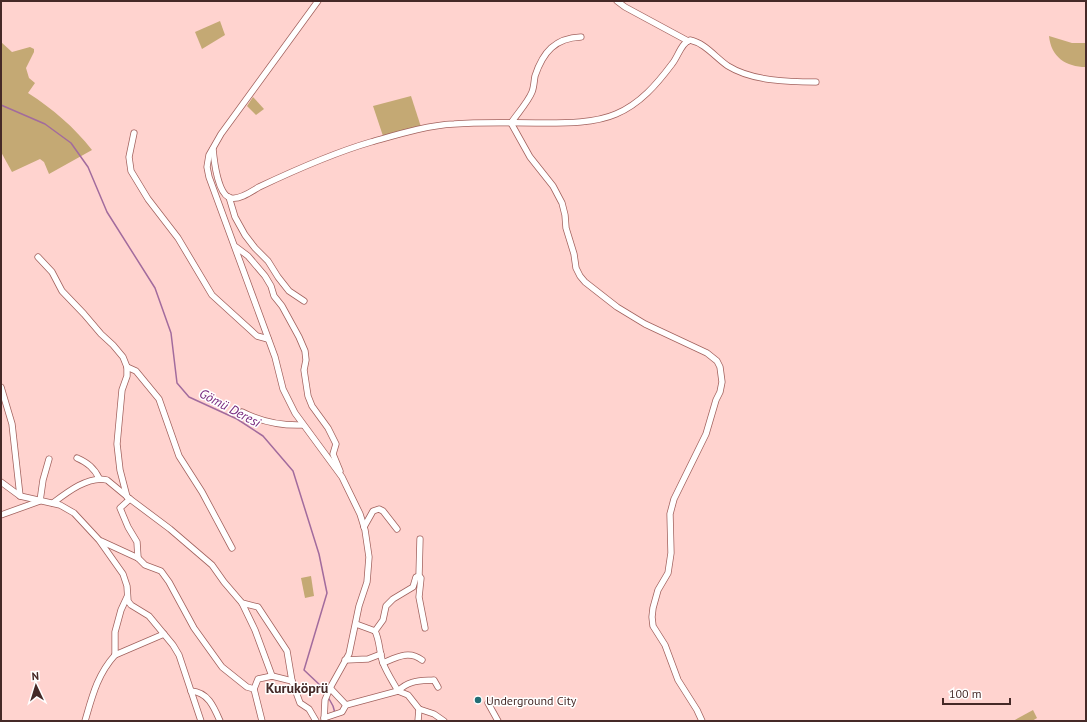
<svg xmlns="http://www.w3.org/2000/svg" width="1087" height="722" viewBox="0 0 1087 722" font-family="'PT Sans',sans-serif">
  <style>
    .green { fill: #c4a974 }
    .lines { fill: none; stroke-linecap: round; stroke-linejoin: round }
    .stream { stroke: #a26b9d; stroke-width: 1.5 }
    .minor-casing { stroke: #a2625e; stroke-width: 7 }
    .minor { stroke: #fff; stroke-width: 5.5 }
    .poi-dot { fill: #236e75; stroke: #fff; stroke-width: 1.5 }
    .labels { text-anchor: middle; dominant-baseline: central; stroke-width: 3; stroke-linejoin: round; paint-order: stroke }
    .poi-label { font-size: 12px; fill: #452927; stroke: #fff; text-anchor: start }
    .water-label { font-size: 13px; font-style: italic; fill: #74257c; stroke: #fff }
    .quarter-label { font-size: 14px; font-weight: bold; fill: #452927; stroke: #fff }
  </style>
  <rect width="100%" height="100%" fill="#ffd3cf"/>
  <g class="green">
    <path d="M 220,21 L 225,35 L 202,49 L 195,32 Z"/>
    <path d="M 1049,36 L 1072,43 L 1086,43 L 1086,67 C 1066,67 1051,57 1049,36 Z"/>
    <path d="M 1,42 L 12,52 L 30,47 L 34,49 L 34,52 L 26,68 L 29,78 L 35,83 L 28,93 C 53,109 74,127 92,150 L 49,174 L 44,162 L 40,159 L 12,172 L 1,152 Z"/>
    <path d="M 411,96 L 421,127 L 383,136 L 373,106 Z"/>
    <path d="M 253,97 L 264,109 L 256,115 L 247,106 Z"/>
    <path d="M 311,576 L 314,596 L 305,598 L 301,578 Z"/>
    <path d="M 1033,710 L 1037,718 L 1032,721 L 1013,721 Z"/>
  </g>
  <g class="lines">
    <g class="stream">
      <path d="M 1,105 L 45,124 L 71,143 L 88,167 L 107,212 L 155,288 L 171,333 L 177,383 L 189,397 L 237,419 L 263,436 L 293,471 L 319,554 L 327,593 L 304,670 L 322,687 L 326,693"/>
      <path d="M 328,697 L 333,706 L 335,713"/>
    </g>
    <defs>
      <g id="minor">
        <path d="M 318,1 L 221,134 L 209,155 L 207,167 L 209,177 L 275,357 L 283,389 L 295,413 L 342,477 L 360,514 L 365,530 L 369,557 L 367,582 L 359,606 L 349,654 L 330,688 L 325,700 L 324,721"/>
        <path d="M 617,1 L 625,7 L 688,41"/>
        <path d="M 581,37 C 555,38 543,52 535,76 C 534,81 534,87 532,92 C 528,102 517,114 511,123 L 530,157 L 553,186 L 562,203 L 565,215 L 566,228 L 574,254 L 576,268 L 580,276 L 585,282 L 617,307 L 645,324 L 707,353 L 717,361 L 720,367 L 722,382 L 720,392 L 716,400 L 706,434 L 674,499 L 670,514 L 671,553 L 668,573 L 658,590 L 653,608 L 652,617 L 653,626 L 665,645 L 678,680 L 697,710 L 702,721"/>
        <path d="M 134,133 L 129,157 L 131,171 L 148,199 L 178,238 L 212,295 L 257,336 L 268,339"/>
        <path d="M 213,149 C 214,160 218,196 231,198 C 240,200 252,191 259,187 C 295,170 333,153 371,142 C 396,135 428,125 454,124 C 481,122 508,123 536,123 C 561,123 593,124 616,114 C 640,104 657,84 672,64 C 678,57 681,43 690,40 C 705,43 716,58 728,66 C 752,81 789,82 816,82"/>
        <path d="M 229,197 L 235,217 L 245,235 L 255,248 L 268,261 L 278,277 L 289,291 L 304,301"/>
        <path d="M 236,247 L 248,256 L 265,276 L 271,286 L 274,296 L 282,306 L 299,337 L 305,351 L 306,360 L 304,370 L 308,396 L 312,406 L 328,428 L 336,444 L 333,454 L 340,471"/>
        <path d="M 38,257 L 52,272 L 62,291 L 84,314 L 101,334 L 113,345 L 123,357 L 127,367 L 127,376 L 122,390 L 117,444 L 120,470 L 127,497"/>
        <path d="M 127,367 L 136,371 L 159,399 L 179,456 L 202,492 L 232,548"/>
        <path d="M 1,387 L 12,424 L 20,496"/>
        <path d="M 242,412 C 262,422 280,426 303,425"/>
        <path d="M 77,458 C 88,463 94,468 99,478"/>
        <path d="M 1,482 L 20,496 L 60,505 L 74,513 L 99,540 L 123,574 L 127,586 L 128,601 L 131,605 L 149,616 L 173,645 L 179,655 L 201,721"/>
        <path d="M 130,499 L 120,508 L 128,527 L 137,542 L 138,558"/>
        <path d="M 53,503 C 66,493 89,475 107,480 L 130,499 L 170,529 L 212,565 L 224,582 L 242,603 L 258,607 L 287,651 L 292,681 L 300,703 L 309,709 L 316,721"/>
        <path d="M 1,515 L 40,501 L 43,480 L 49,459"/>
        <path d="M 364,527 L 373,511 L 379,509 L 383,511 L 397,529"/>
        <path d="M 101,541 L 138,558 L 145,565 L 161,571 L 169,582 L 194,628 L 222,667 L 247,687 L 254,689"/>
        <path d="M 419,576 L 420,539"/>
        <path d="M 242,603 L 255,630 L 272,676"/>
        <path d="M 356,624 L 375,631 C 380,641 379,652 383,663 C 387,673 393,682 398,691 C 409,680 419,681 434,680 L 438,687"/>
        <path d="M 375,631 L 383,620 L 386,606 L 393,599 L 413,587 L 416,577 L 419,576 L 421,578 L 419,597 L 425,628"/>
        <path d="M 115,655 L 164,634"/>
        <path d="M 345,660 L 368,659 L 381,654"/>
        <path d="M 383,663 C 397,657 409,650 422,660"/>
        <path d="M 330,688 L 346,705"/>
        <path d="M 191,691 C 208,692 214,707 220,721"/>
        <path d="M 488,703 L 498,721"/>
        <path d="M 324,718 L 342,712 L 346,705 L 398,691 L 408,695 L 419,709 L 434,714 L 444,721"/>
        <path d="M 85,721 C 92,697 97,675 115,655 L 115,632 L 121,610 L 127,597"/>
        <path d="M 262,721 L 254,689 L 258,679 L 272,676 L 292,681"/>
        <path d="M 418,721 L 419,709"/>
      </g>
    </defs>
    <use href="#minor" class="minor-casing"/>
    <use href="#minor" class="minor"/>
  </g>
  <circle class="poi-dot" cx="478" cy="700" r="4"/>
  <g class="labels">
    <g class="poi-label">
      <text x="486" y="700">Underground City</text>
    </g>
    <g class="water-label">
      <text transform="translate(230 408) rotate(28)">Gömü Deresi</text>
    </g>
    <g class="quarter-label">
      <text x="297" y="688">Kuruköprü</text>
    </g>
  </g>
  <rect width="1087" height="722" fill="none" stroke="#452927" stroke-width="4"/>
  <g transform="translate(36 686) rotate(356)" stroke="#ffffff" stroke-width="3" paint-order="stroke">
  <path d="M0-3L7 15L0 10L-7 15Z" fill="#452927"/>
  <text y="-6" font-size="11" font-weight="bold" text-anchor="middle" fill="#452927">N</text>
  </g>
  <path d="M943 698v6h67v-6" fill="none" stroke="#452927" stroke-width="2"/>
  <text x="949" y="698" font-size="12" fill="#452927" stroke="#ffffff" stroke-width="3" paint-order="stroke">100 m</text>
</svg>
